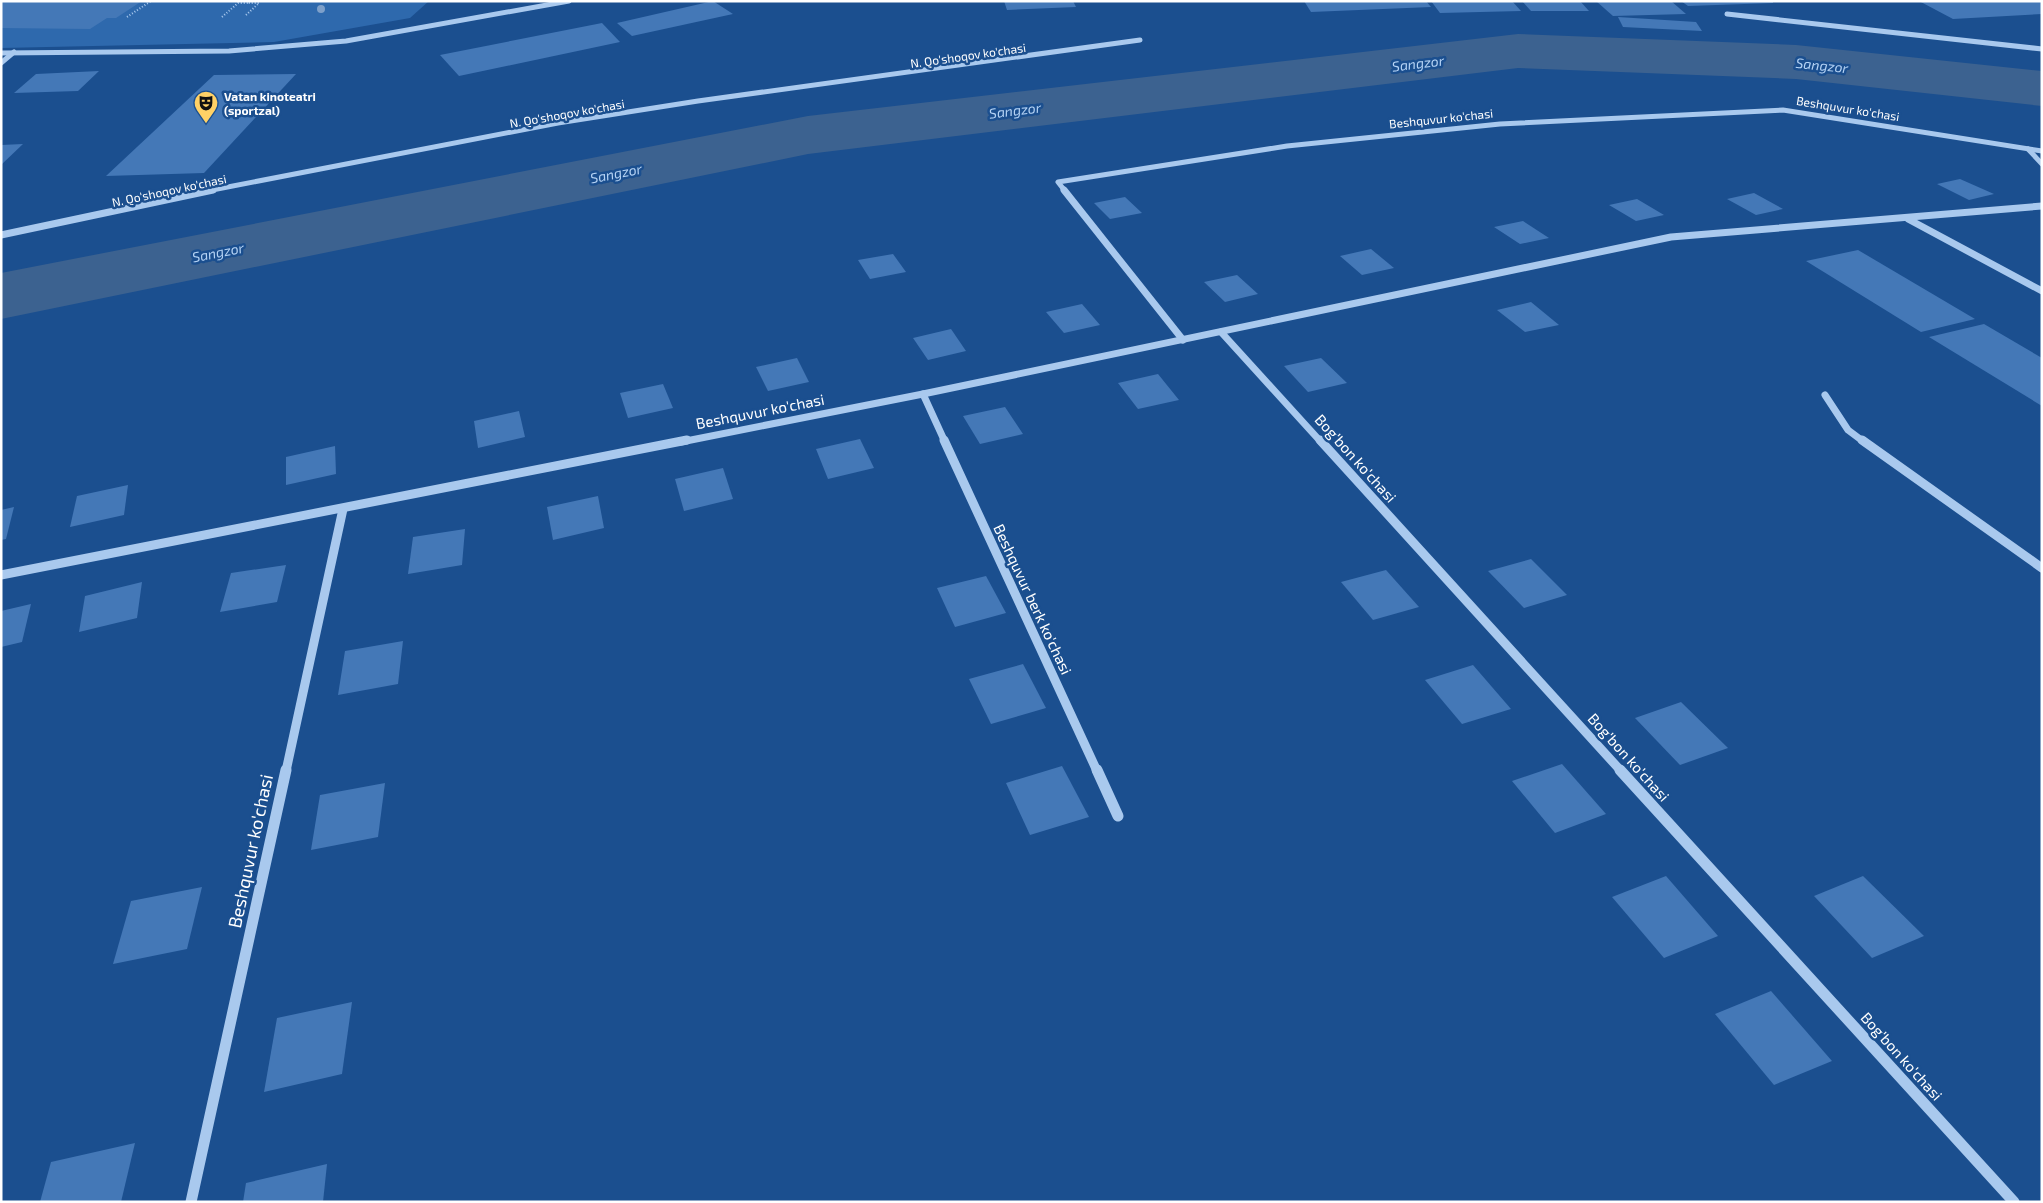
<svg xmlns="http://www.w3.org/2000/svg" width="2043" height="1203" viewBox="0 0 2043 1203" font-family="'Exo 2',sans-serif">
  <style>
    .green { fill: #2e69ad }
    .lines { fill: none; stroke-linecap: round; stroke-linejoin: round }
    .river { fill: #3c6290; fill-rule: evenodd }
    .building { fill: #4478b7 }
    .path { stroke: #a9c9ee; stroke-width: 2; stroke-dasharray: 1 2; stroke-linecap: butt }
    .minor-far3 { stroke: #a9c9ee; stroke-width: 5 }
    .minor-far2 { stroke: #a9c9ee; stroke-width: 7 }
    .minor-far1 { stroke: #a9c9ee; stroke-width: 9 }
    .minor { stroke: #a9c9ee; stroke-width: 11 }
    .tree { fill: #7ea0ca }
    .labels { text-anchor: middle; dominant-baseline: central; stroke-width: 5; stroke-linejoin: round; paint-order: stroke }
    .far-street-label { font-size: 12px; fill: #fff; stroke: #1b4f8f }
    .far-poi-label { font-size: 12px; font-weight: bold; fill: #fff; stroke: #1b4f8f; text-anchor: start }
    .far-water-label { font-size: 14px; font-style: italic; fill: #b5d3f5; stroke: #1b4f8f }
    .street-label { font-size: 15px; fill: #fff; stroke: #1b4f8f }
    .near-street-label { font-size: 18px; fill: #fff; stroke: #1b4f8f }
  </style>
  <rect width="100%" height="100%" fill="#1b4f8f"/>
  <path class="green" d="M 1,1 L 429,1 L 410,18 L 274,42 L 1,48 Z"/>
  <g class="lines">
    <path class="river" d="M 1518,34 L 1796,45 L 2042,71 L 2042,106 L 1796,79 L 1518,68 L 808,154 L 1,319 L 1,273 L 808,116 Z"/>
  </g>
  <g class="building">
    <path d="M 1,1 L 142,1 L 116,18 L 107,18 L 90,29 L 1,28 Z"/>
    <path d="M 713,1 L 733,14 L 632,36 L 617,23 Z"/>
    <path d="M 1004,1 L 1073,1 L 1076,7 L 1007,10 Z"/>
    <path d="M 1304,1 L 1426,1 L 1431,7 L 1311,12 Z"/>
    <path d="M 1431,1 L 1512,1 L 1521,11 L 1440,13 Z"/>
    <path d="M 1522,1 L 1580,1 L 1589,11 L 1531,11 Z"/>
    <path d="M 1596,1 L 1671,1 L 1686,14 L 1613,16 Z"/>
    <path d="M 1681,1 L 1773,1 L 1773,3 L 1688,6 Z"/>
    <path d="M 1919,1 L 2042,1 L 2042,14 L 1953,19 Z"/>
    <path d="M 1618,17 L 1696,22 L 1702,31 L 1623,27 Z"/>
    <path d="M 602,23 L 620,42 L 459,76 L 440,55 Z"/>
    <path d="M 99,71 L 78,91 L 14,93 L 36,74 Z"/>
    <path d="M 296,74 L 204,173 L 106,176 L 214,75 Z"/>
    <path d="M 23,144 L 1,165 L 1,145 Z"/>
    <path d="M 1960,179 L 1994,194 L 1969,200 L 1937,184 Z"/>
    <path d="M 1754,193 L 1783,209 L 1756,215 L 1727,199 Z"/>
    <path d="M 1125,197 L 1142,213 L 1110,219 L 1094,203 Z"/>
    <path d="M 1637,199 L 1664,215 L 1636,221 L 1609,205 Z"/>
    <path d="M 1523,221 L 1549,238 L 1520,244 L 1494,227 Z"/>
    <path d="M 1371,249 L 1394,268 L 1362,275 L 1340,256 Z"/>
    <path d="M 1858,250 L 1975,319 L 1921,332 L 1806,261 Z"/>
    <path d="M 893,254 L 906,272 L 870,279 L 858,260 Z"/>
    <path d="M 1237,275 L 1258,294 L 1225,302 L 1204,282 Z"/>
    <path d="M 1531,302 L 1559,325 L 1525,332 L 1497,310 Z"/>
    <path d="M 1082,304 L 1100,325 L 1064,333 L 1046,312 Z"/>
    <path d="M 1984,324 L 2042,358 L 2042,406 L 1929,337 Z"/>
    <path d="M 951,329 L 966,351 L 928,360 L 913,338 Z"/>
    <path d="M 797,358 L 809,382 L 768,391 L 756,367 Z"/>
    <path d="M 1321,358 L 1347,383 L 1308,392 L 1284,366 Z"/>
    <path d="M 1158,374 L 1179,400 L 1138,409 L 1118,383 Z"/>
    <path d="M 663,384 L 673,408 L 628,418 L 620,393 Z"/>
    <path d="M 1005,407 L 1023,434 L 980,444 L 963,416 Z"/>
    <path d="M 519,411 L 525,437 L 478,448 L 474,421 Z"/>
    <path d="M 860,439 L 874,468 L 828,479 L 816,449 Z"/>
    <path d="M 335,446 L 336,474 L 286,485 L 286,457 Z"/>
    <path d="M 723,468 L 733,499 L 684,511 L 675,479 Z"/>
    <path d="M 128,485 L 124,515 L 70,527 L 77,496 Z"/>
    <path d="M 598,496 L 604,528 L 553,540 L 547,507 Z"/>
    <path d="M 14,507 L 6,539 L 1,540 L 1,510 Z"/>
    <path d="M 465,529 L 462,565 L 408,574 L 413,537 Z"/>
    <path d="M 1531,559 L 1567,595 L 1524,608 L 1488,571 Z"/>
    <path d="M 286,565 L 277,602 L 220,612 L 231,573 Z"/>
    <path d="M 1386,570 L 1419,607 L 1373,620 L 1341,582 Z"/>
    <path d="M 986,576 L 1006,613 L 955,627 L 937,588 Z"/>
    <path d="M 142,582 L 137,618 L 79,632 L 85,596 Z"/>
    <path d="M 31,604 L 22,642 L 1,647 L 1,611 Z"/>
    <path d="M 403,641 L 398,684 L 338,695 L 345,651 Z"/>
    <path d="M 1023,664 L 1046,708 L 991,724 L 969,679 Z"/>
    <path d="M 1473,665 L 1511,709 L 1462,724 L 1425,680 Z"/>
    <path d="M 1681,702 L 1728,748 L 1680,765 L 1635,718 Z"/>
    <path d="M 1562,764 L 1606,814 L 1555,833 L 1512,781 Z"/>
    <path d="M 1062,766 L 1089,817 L 1030,835 L 1006,783 Z"/>
    <path d="M 385,783 L 378,837 L 311,850 L 320,795 Z"/>
    <path d="M 1666,876 L 1718,936 L 1664,958 L 1612,897 Z"/>
    <path d="M 1863,876 L 1924,936 L 1872,958 L 1814,896 Z"/>
    <path d="M 202,887 L 187,949 L 113,964 L 131,901 Z"/>
    <path d="M 1771,991 L 1832,1061 L 1774,1085 L 1715,1014 Z"/>
    <path d="M 352,1002 L 342,1074 L 264,1092 L 277,1018 Z"/>
    <path d="M 135,1143 L 121,1202 L 40,1202 L 51,1162 Z"/>
    <path d="M 327,1164 L 323,1202 L 243,1202 L 246,1183 Z"/>
  </g>
  <g class="lines">
    <g class="path">
      <path d="M 246,15 L 259,3 L 248,3 L 250,1"/>
      <path d="M 127,17 L 151,1"/>
      <path d="M 222,17 L 238,3 L 248,3"/>
    </g>
    <g class="minor-far3">
      <path d="M 1727,14 L 2042,49"/>
      <path d="M 1,53 L 229,51 L 346,41 L 569,1"/>
      <path d="M 1,63 L 14,52"/>
      <path d="M 2028,149 L 2042,164"/>
      <path d="M 207,191 L 558,123 L 698,101 L 1140,40"/>
      <path d="M 1065,191 L 1058,182 L 1287,146 L 1500,124 L 1783,110 L 2042,151"/>
    </g>
    <g class="minor-far2">
      <path d="M 1064,190 L 1183,340"/>
      <path d="M 1908,219 L 2042,291"/>
      <path d="M 1,235 L 213,190"/>
      <path d="M 1221,332 L 1321,442"/>
      <path d="M 923,394 L 945,442"/>
      <path d="M 1825,395 L 1848,430 L 1864,442"/>
      <path d="M 681,442 L 923,394 L 1671,237 L 2042,206"/>
    </g>
    <g class="minor-far1">
      <path d="M 944,440 L 1097,771"/>
      <path d="M 1320,440 L 1621,771"/>
      <path d="M 1862,440 L 2042,568"/>
      <path d="M 1,575 L 687,440"/>
      <path d="M 286,771 L 343,509"/>
    </g>
    <g class="minor">
      <path d="M 1097,770 L 1118,816"/>
      <path d="M 1620,770 L 2014,1202"/>
      <path d="M 191,1202 L 286,770"/>
    </g>
  </g>
  <circle class="tree" cx="321" cy="9" r="4"/>
  <defs>
    <symbol id="theatre-pin" viewBox="-11 -11 22 30"><path d="M0 17L-7.5 6A9.5 9.5 0 1 1 7.5 6Z" fill="#ffd166" stroke="#1b4f8f"/><path d="M-5-5.5Q0-4 5-5.5V0Q5 5 0 6Q-5 5-5 0ZM-3.3-2.5H-1v1.5H-3.3ZM1-2.5H3.3v1.5H1ZM-2.8 1Q0 5.5 2.8 1Z" fill="#111"/></symbol>
  </defs>
  <g fill-rule="evenodd">
    <use href="#theatre-pin" x="192" y="89" width="28" height="38"/>
  </g>
  <g class="labels">
    <g class="far-street-label">
      <text transform="translate(968 55) rotate(-8)">N. Qo'shoqov ko'chasi</text>
      <text transform="translate(1848 108) rotate(9)">Beshquvur ko'chasi</text>
      <text transform="translate(567 113) rotate(-10)">N. Qo'shoqov ko'chasi</text>
      <text transform="translate(1441 118) rotate(-6)">Beshquvur ko'chasi</text>
      <text transform="translate(169 190) rotate(-12)">N. Qo'shoqov ko'chasi</text>
    </g>
    <g class="far-poi-label">
      <text x="224" y="96">Vatan kinoteatri<tspan x="224" dy="14">(sportzal)</tspan></text>
    </g>
    <g class="far-water-label">
      <text transform="translate(1418 63) rotate(-7)">Sangzor</text>
      <text transform="translate(1822 65) rotate(6)">Sangzor</text>
      <text transform="translate(1015 110) rotate(-7)">Sangzor</text>
      <text transform="translate(616 173) rotate(-11)">Sangzor</text>
      <text transform="translate(218 252) rotate(-11)">Sangzor</text>
    </g>
    <g class="street-label">
      <text transform="translate(760 411) rotate(-11)">Beshquvur ko'chasi</text>
      <text transform="translate(1356 458) rotate(48)">Bog'bon ko'chasi</text>
      <text transform="translate(1033 599) rotate(65)">Beshquvur berk ko'chasi</text>
      <text transform="translate(1629 757) rotate(48)">Bog'bon ko'chasi</text>
      <text transform="translate(1902 1056) rotate(48)">Bog'bon ko'chasi</text>
    </g>
    <g class="near-street-label">
      <text transform="translate(250 851) rotate(-78)">Beshquvur ko'chasi</text>
    </g>
  </g>
  <rect width="2043" height="1203" fill="none" stroke="#ffffff" stroke-width="5"/>
</svg>
